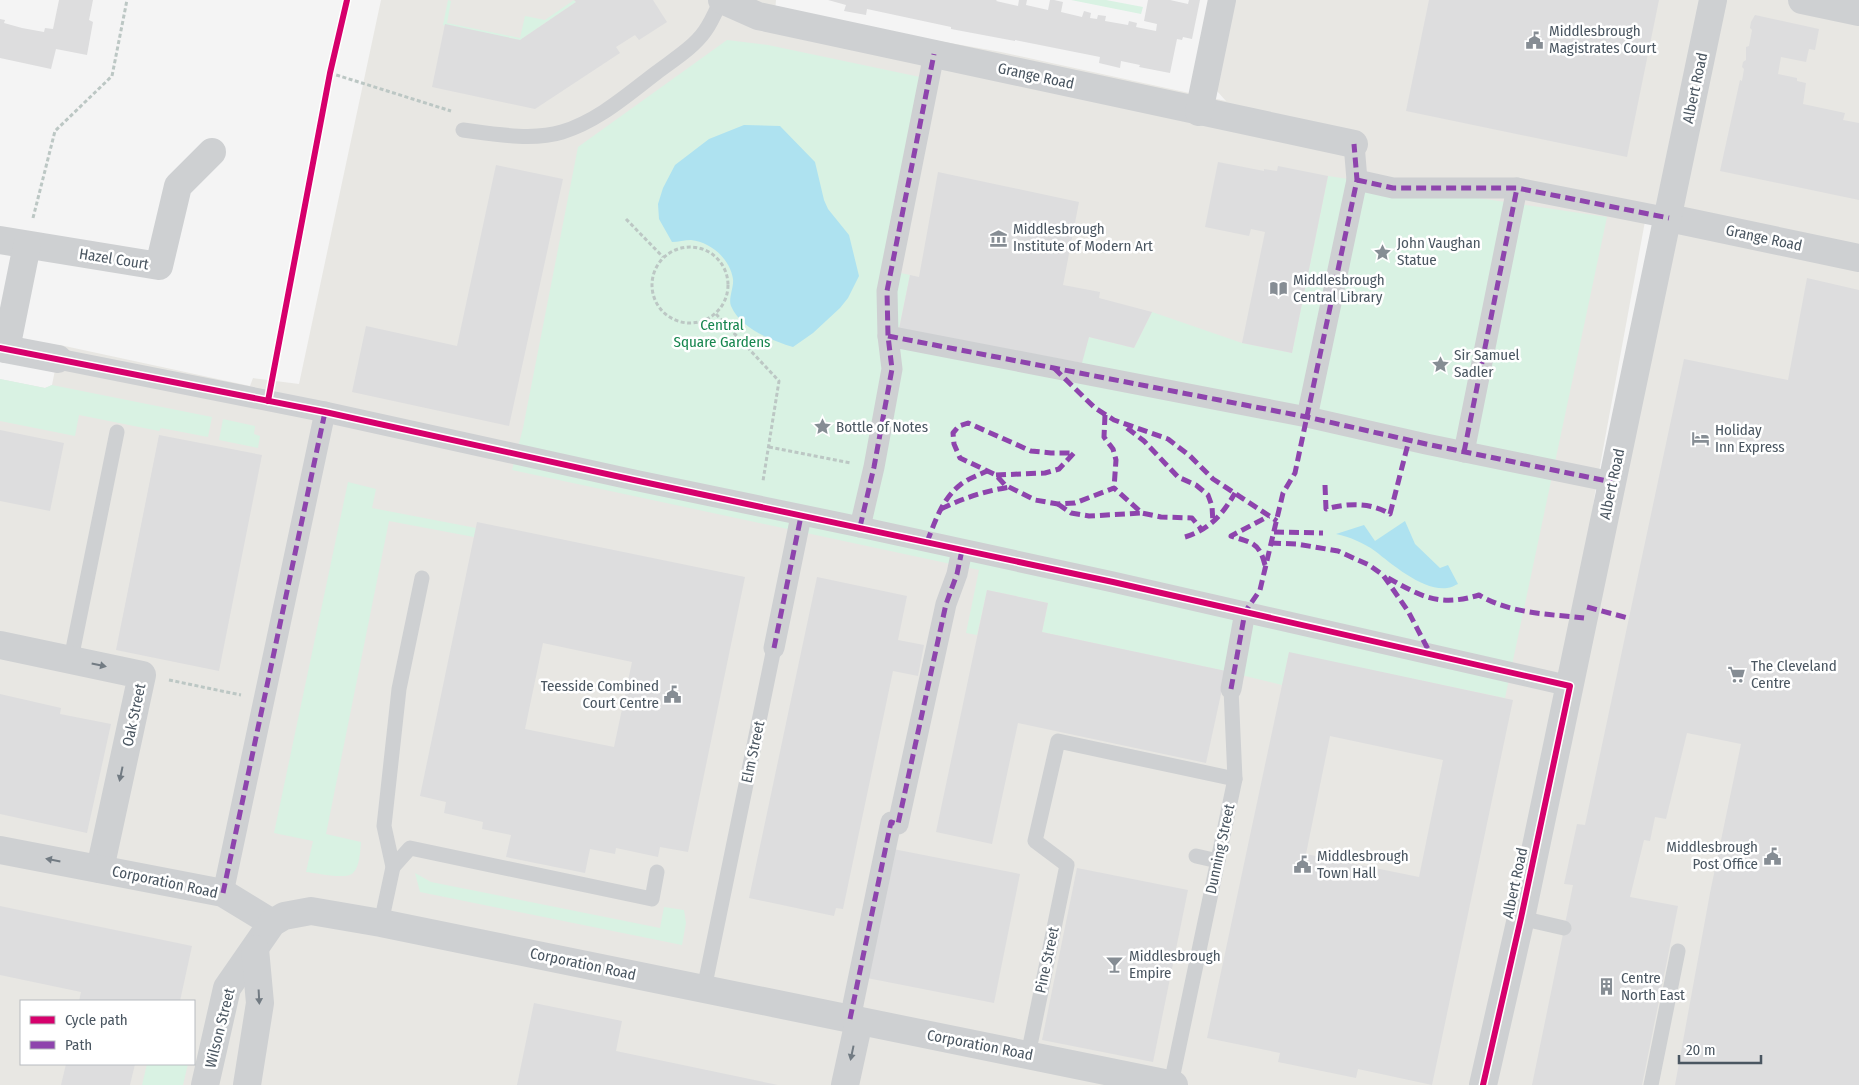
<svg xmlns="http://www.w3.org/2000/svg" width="1859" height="1085" viewBox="0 0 1859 1085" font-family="'Fira Sans Condensed',sans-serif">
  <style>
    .commercial { fill: #e8e7e3; fill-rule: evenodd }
    .green { fill: #d9f2e3 }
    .water { fill: #aee2f0 }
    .building { fill: #ddddde; fill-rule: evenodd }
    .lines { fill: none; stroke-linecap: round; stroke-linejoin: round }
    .path { stroke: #bcc7c4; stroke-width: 3; stroke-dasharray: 4 2.5; stroke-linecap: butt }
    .service { stroke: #ced0d2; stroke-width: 15 }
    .pedestrian { stroke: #ced0d2; stroke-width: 21 }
    .minor { stroke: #ced0d2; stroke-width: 28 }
    .quiet { stroke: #8e44ad; stroke-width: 5; stroke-dasharray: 10 5; stroke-linecap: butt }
    .cycleway-casing { stroke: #fff; stroke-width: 9 }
    .cycleway { stroke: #d6006c; stroke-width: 6 }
    .oneway { fill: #727b83 }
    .labels { text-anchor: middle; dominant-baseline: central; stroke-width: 5; stroke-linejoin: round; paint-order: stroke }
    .poi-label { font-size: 15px; fill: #4a5661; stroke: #fff; text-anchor: start }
    .street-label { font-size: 15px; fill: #4a5661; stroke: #fff }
    .park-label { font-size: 15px; fill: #17864f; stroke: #fff }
  </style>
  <rect width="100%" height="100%" fill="#f4f4f4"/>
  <path class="commercial" d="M 381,0 L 776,0 L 775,12 L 1001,52 L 1226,101 L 1216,90 L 1231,0 L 1859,0 L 1859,1085 L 0,1085 L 0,379 L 45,388 L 52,385 L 60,345 L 250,386 L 253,378 L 299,384 ZM 1648,205 L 1668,217 L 1558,739 L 1595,493 ZM 21,1001 L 194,1001 L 194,1064 L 21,1064 Z"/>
  <g class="green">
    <path d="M 448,0 L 451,1 L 447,23 L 520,38 L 525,16 L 545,20 L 574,0 L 576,2 L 520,40 L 443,25 Z"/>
    <path d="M 1071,0 L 1106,0 L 1143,7 L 1141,14 Z"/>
    <path d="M 727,40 L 768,45 L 939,81 L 896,272 L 910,275 L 899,328 L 1081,363 L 1089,337 L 1134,348 L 1152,312 L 1242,343 L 1292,353 L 1328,176 L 1607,217 L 1505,698 L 1289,653 L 1282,685 L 1216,669 L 1042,632 L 1048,603 L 987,590 L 977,635 L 966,633 L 979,570 L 512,470 L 523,428 L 578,147 Z"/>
    <path d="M 0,379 L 45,388 L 52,385 L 212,417 L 208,437 L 161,428 L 159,431 L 79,415 L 75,436 L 0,421 Z"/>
    <path d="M 223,419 L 255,426 L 254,434 L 260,436 L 258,448 L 219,440 Z"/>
    <path d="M 348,482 L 376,489 L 372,508 L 476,528 L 474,537 L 389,521 L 326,834 L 361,842 C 360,851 360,866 353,873 C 346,880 316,873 306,872 L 313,841 L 274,833 Z"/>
    <path d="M 415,873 L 431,882 L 660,928 L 664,907 L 684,910 L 686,923 L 682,945 L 420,892 Z"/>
    <path d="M 147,1064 L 188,1064 L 183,1085 L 142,1085 Z"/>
  </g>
  <g class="water">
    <path d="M 744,125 L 780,126 L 815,162 L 824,200 L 828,209 L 849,235 L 859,276 L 848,298 L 840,308 L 813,333 L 793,347 C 771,340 741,329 731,306 C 728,299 734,287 733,279 C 730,259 711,242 691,240 C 685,240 678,242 672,242 L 659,219 L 658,204 L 663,188 L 675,165 L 709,139 Z"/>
    <path d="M 1405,521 L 1415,544 L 1440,568 L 1448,565 L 1458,584 C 1455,585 1451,588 1447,588 C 1423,591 1393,565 1375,551 C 1364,543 1350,537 1336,534 L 1364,525 L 1375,541 Z"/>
  </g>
  <g class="building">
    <path d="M 59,0 L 93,0 L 89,20 L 93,22 L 87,55 L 56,49 L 51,69 L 0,58 L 0,19 L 5,20 L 4,23 L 22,28 L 44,32 L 45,28 L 53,29 Z"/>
    <path d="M 574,0 L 653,0 L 667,22 L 639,40 L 635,35 L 616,47 L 620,53 L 535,109 L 432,87 L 445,24 L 520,40 L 576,2 Z"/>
    <path d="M 828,0 L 997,0 L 996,1 L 1018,6 L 1019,0 L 1027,0 L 1026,5 L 1048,10 L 1050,0 L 1054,0 L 1063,2 L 1061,12 L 1082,17 L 1084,11 L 1091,13 L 1090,18 L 1097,19 L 1098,15 L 1106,16 L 1105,21 L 1128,25 L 1129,21 L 1137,23 L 1136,27 L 1156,31 L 1157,24 L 1144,21 L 1148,0 L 1170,0 L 1188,4 L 1189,0 L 1200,0 L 1192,39 L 1183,37 L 1182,40 L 1177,39 L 1170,73 L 1139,67 L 1140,65 L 1121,61 L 1120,68 L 1099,63 L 1100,57 L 1015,40 L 1015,41 L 951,29 L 951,27 L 867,9 L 866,15 L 844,11 L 846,5 Z"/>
    <path d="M 1429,0 L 1659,0 L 1627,157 L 1406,111 Z"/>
    <path d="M 1755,15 L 1819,29 L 1815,50 L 1809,49 L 1806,62 L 1781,57 L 1778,74 L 1797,78 L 1797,81 L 1806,83 L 1803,104 L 1845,113 L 1843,120 L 1859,123 L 1859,200 L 1720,171 L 1740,80 L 1742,81 L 1744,69 L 1742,67 L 1743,62 L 1746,60 L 1746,47 L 1749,46 L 1752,30 L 1750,28 L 1751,22 Z"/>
    <path d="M 1218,162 L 1264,171 L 1264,169 L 1277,171 L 1278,166 L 1328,176 L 1292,353 L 1242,343 L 1265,232 L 1251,229 L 1249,236 L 1205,227 Z"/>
    <path d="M 496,165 L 563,179 L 509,426 L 352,392 L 366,326 L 457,346 Z"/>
    <path d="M 938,172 L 1079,202 L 1063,285 L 1100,292 L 1099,298 L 1152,312 L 1134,348 L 1089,337 L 1082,363 L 899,329 L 910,275 L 919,277 Z"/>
    <path d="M 1807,278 L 1859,290 L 1859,1085 L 1675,1085 L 1710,893 L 1741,744 L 1687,733 L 1666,819 L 1655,817 L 1650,841 L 1644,840 L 1630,897 L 1678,906 L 1642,1085 L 1532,1085 L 1573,885 L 1564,884 L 1577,824 L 1585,825 L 1684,359 L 1788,380 Z"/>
    <path d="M 0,430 L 64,443 L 50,511 L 0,501 Z"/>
    <path d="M 159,435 L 262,455 L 219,671 L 116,650 Z"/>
    <path d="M 477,522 L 745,577 L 688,852 L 660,847 L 658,857 L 616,848 L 615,854 L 590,849 L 585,873 L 506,857 L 511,835 L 482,829 L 483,822 L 444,813 L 446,802 L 420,796 ZM 543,643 L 632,662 L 614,747 L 525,729 Z"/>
    <path d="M 817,577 L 907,596 L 898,640 L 924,645 L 918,676 L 893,671 L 843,909 L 836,908 L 834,916 L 749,898 Z"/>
    <path d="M 987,590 L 1048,603 L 1042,632 L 1226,671 L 1206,763 L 1018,723 L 992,844 L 936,832 Z"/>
    <path d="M 1289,652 L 1513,700 L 1432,1085 L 1358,1069 L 1356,1078 L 1278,1062 L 1280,1053 L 1207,1038 ZM 1330,736 L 1443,760 L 1419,877 L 1306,854 Z"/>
    <path d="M 0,694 L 61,708 L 60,714 L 111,724 L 87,833 L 0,814 Z"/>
    <path d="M 893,849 L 1020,874 L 994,1003 L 867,978 Z"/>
    <path d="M 1077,868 L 1188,890 L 1153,1062 L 1042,1040 Z"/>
    <path d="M 0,906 L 192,946 L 180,1001 L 79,1001 L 81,992 L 0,975 Z"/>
    <path d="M 534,1003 L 622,1021 L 616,1051 L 778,1085 L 517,1085 Z"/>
    <path d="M 66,1064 L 135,1064 L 130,1085 L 61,1085 Z"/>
  </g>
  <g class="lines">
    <g class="path">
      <path d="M 330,73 L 451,111"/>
      <path d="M 33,218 L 55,131 L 112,76 L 127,0"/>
      <path d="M 626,219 L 663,257"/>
      <circle cx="690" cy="285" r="38"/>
      <path d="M 716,314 L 779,381 L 763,481"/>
      <path d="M 769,447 L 851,463"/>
      <path d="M 169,680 L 241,695"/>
    </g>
    <g class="service">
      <path d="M 463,130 C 493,134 533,141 562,132 C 598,121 627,95 656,73 C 673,60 693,48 705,31 C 712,21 716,11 721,0"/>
      <path d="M 71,659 L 117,432"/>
      <path d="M 1196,856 L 1218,861"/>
      <path d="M 393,867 L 410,848 L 652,899 L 657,872"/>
      <path d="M 1521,918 L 1564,928"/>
      <path d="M 381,923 L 393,867 L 384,826 L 399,689 L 422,578"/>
      <path d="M 704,989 L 774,648"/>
      <path d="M 1028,1055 L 1067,865 L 1035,841 L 1058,741 L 1235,779"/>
      <path d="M 1171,1084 L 1235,779 L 1231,689"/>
      <path d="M 1651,1085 L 1678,951"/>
    </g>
    <g class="pedestrian">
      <path d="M 1357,180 L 1393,188 L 1517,188 L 1669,218"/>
      <path d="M 888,336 L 1307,417 L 1426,444 L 1612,482"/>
      <path d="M 58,359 L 325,412 L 634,480 L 860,527 L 1113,582 L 1570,686"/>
      <path d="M 1307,417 L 1357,180 L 1354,144"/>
      <path d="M 1464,452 L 1517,188"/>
      <path d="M 860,527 L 874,467 L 892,369 L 888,336 L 887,291 L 934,54"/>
      <path d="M 774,648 L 801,516"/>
      <path d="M 1231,689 L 1245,612"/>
      <path d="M 223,893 L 325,412"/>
      <path d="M 850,1019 L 891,822 L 898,824 L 946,604 L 957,574 L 962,550"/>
    </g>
    <g class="minor">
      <path d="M 722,0 L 758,16 L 1354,144"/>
      <path d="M 1802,0 L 1859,12"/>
      <path d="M 1199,112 L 1222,0"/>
      <path d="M 1669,218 L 1859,258"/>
      <path d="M 0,240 L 159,266 L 178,186 L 212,152"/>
      <path d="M 0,348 L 58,359"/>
      <path d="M 6,349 L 27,245"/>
      <path d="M 0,645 L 142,675 L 100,869"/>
      <path d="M 0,850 L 223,893 L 272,923"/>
      <path d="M 205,1085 L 227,988 L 272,923 L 284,916 L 311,911 L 381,923 L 1174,1085"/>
      <path d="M 247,1085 L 260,1003 L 255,949"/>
      <path d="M 845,1085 L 859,1021"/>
      <path d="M 1483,1085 L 1521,918 L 1713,0"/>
    </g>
    <g class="quiet">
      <path d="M 1357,180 L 1393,188 L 1517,188 L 1669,218"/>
      <path d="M 888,336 L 1307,417 L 1426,444 L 1612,482"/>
      <path d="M 1054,368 L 1095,408 L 1114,420 L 1168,439 L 1190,456 L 1213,479 L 1277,521"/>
      <path d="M 1105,415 L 1104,437 L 1113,449 L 1116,460 L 1114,488"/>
      <path d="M 1127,428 L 1144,441 L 1178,477 L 1196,485 L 1208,495 L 1212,506 L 1213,523"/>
      <path d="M 1464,452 L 1517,188"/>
      <path d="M 996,475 L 1045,473 L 1059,469 L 1074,453 L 1051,453 L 1031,451 L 968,423 L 959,426 L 953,433 L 954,444 L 960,458 L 996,475 L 1005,485 L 1035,500 L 1058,504 L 1075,503 L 1114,488 L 1142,513 L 1161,517 L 1192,518 L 1202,530"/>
      <path d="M 1325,485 L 1326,509 C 1348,503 1370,502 1390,514 L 1409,440"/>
      <path d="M 1058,504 L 1071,513 L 1089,516 L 1142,513"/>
      <path d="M 941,509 C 963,498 985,491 1010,487"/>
      <path d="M 860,527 L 874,467 L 892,369 L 888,336 L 887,291 L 934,54"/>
      <path d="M 1274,532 L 1323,533"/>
      <path d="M 1185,537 C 1209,530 1223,514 1235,493"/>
      <path d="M 927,542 C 935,522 942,499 960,485 C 967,479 979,475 987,471"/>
      <path d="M 1271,543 L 1297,544 L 1338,551 L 1369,565 L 1383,575 L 1408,611 L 1431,655"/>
      <path d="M 1265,565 C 1259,542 1252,543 1231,536 L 1269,516"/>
      <path d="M 1388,578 C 1422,597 1440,607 1479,595 C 1511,614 1549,614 1584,618"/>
      <path d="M 1587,607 L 1628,618"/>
      <path d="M 774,648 L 801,516"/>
      <path d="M 1231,689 L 1245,612 L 1260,590 L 1283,493 L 1295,473 L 1357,180 L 1354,144"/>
      <path d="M 223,893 L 325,412"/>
      <path d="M 850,1019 L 891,822 L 898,824 L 946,604 L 957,574 L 962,550"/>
    </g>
    <defs>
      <g id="cycleway">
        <path d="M 0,348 L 325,412 L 634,480 L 1113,582 L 1570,686 L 1521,918 L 1483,1085"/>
        <path d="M 268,401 L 330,73 L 347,0"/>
      </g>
    </defs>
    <use href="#cycleway" class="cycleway-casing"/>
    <use href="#cycleway" class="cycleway"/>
  </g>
  <defs><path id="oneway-solid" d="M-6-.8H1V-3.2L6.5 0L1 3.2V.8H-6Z" transform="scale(1.25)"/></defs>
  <g class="oneway">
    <use href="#oneway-solid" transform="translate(99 665) rotate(12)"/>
    <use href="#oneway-solid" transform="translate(121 774) rotate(102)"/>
    <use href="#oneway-solid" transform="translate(53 860) rotate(-169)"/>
    <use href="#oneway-solid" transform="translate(259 997) rotate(87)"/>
    <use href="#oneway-solid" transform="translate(852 1053) rotate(102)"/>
  </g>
  <defs>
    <symbol id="civic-bare" viewBox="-9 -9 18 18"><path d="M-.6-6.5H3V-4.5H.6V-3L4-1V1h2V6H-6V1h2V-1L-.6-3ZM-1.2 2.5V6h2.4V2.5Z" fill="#868d94" stroke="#fff" stroke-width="2.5" paint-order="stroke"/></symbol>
    <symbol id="museum-bare" viewBox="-9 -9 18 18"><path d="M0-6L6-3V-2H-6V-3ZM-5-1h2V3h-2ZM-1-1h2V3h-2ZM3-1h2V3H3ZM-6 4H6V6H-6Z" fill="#868d94" stroke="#fff" stroke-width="2.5" paint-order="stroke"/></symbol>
    <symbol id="sight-bare" viewBox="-9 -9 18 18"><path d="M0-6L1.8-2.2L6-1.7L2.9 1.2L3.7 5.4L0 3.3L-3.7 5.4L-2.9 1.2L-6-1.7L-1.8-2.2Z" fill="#868d94" stroke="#fff" stroke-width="2.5" paint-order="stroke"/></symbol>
    <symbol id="library-bare" viewBox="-9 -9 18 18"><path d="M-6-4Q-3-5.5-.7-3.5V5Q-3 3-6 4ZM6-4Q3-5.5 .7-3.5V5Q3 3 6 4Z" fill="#868d94" stroke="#fff" stroke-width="2.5" paint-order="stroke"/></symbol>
    <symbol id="hotel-bare" viewBox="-9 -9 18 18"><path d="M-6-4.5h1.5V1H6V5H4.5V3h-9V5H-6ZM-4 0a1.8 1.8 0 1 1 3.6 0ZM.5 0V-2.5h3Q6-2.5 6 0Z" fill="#868d94" stroke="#fff" stroke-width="2.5" paint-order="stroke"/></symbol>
    <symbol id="supermarket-bare" viewBox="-9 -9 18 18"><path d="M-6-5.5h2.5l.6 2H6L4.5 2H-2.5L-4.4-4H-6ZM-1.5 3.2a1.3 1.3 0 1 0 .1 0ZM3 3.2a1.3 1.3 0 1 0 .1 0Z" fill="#868d94" stroke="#fff" stroke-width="2.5" paint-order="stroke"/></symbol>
    <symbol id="bar-bare" viewBox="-9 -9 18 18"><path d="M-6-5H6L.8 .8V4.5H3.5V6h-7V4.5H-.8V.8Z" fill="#868d94" stroke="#fff" stroke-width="2.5" paint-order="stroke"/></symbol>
    <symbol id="building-bare" viewBox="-9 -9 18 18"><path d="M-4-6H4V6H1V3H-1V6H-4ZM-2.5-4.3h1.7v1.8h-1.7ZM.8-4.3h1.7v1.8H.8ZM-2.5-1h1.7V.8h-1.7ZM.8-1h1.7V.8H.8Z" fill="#868d94" stroke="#fff" stroke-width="2.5" paint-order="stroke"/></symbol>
  </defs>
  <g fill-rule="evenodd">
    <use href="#civic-bare" x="1522" y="28" width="25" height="25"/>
    <use href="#museum-bare" x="986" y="226" width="25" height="25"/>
    <use href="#sight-bare" x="1370" y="240" width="25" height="25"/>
    <use href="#library-bare" x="1266" y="276" width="25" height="25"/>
    <use href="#sight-bare" x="1428" y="352" width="25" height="25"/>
    <use href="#sight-bare" x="810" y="414" width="25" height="25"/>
    <use href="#hotel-bare" x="1688" y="426" width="25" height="25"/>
    <use href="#supermarket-bare" x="1724" y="662" width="25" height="25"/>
    <use href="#civic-bare" x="660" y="682" width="25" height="25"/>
    <use href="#civic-bare" x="1760" y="844" width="25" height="25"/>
    <use href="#civic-bare" x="1290" y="852" width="25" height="25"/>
    <use href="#bar-bare" x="1102" y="952" width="25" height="25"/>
    <use href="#building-bare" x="1594" y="974" width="25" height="25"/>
  </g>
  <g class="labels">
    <g class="poi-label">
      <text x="1549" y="31">Middlesbrough<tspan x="1549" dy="17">Magistrates Court</tspan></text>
      <text x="1013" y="229">Middlesbrough<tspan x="1013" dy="17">Institute of Modern Art</tspan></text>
      <text x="1397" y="243">John Vaughan<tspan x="1397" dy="17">Statue</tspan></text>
      <text x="1293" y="280">Middlesbrough<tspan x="1293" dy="17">Central Library</tspan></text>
      <text x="1454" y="355">Sir Samuel<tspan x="1454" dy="17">Sadler</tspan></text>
      <text x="836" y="427">Bottle of Notes</text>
      <text x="1715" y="430">Holiday<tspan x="1715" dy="17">Inn Express</tspan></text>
      <text x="1751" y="666">The Cleveland<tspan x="1751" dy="17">Centre</tspan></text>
      <text x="659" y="686" text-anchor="end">Teesside Combined<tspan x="659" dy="17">Court Centre</tspan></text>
      <text x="1758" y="847" text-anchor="end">Middlesbrough<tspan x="1758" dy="17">Post Office</tspan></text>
      <text x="1317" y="856">Middlesbrough<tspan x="1317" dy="17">Town Hall</tspan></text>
      <text x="1129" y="956">Middlesbrough<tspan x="1129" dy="17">Empire</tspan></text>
      <text x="1621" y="978">Centre<tspan x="1621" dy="17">North East</tspan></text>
    </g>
    <g class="street-label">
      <text transform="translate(1036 76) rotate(12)">Grange Road</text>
      <text transform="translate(1695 88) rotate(-78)">Albert Road</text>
      <text transform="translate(1764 238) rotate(12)">Grange Road</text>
      <text transform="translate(114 259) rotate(9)">Hazel Court</text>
      <text transform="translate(1612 484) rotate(-78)">Albert Road</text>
      <text transform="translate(134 715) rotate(-78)">Oak Street</text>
      <text transform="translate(753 752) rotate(-78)">Elm Street</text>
      <text transform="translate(1220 849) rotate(-78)">Dunning Street</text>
      <text transform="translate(165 882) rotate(12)">Corporation Road</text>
      <text transform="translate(1515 883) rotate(-78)">Albert Road</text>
      <text transform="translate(1047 960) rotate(-78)">Pine Street</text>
      <text transform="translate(583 964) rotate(12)">Corporation Road</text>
      <text transform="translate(220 1028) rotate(-76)">Wilson Street</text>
      <text transform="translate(980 1045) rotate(11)">Corporation Road</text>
    </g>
    <g class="park-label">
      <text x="722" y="325">Central<tspan x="722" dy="17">Square Gardens</tspan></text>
    </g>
  </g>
  <rect x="20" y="1000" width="175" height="65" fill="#ffffff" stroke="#b7bbc0"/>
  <rect x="30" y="1016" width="25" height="8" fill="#d6006c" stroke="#b7bbc0"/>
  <text x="65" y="1025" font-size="15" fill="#4a5661">Cycle path</text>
  <rect x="30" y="1041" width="25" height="8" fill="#8e44ad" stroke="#b7bbc0"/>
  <text x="65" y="1050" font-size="15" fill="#4a5661">Path</text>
  <path d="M1679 1055v8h82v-8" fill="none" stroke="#4a5661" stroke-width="2.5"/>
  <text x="1686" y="1055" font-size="15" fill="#4a5661" stroke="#ffffff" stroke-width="4" paint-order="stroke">20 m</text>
</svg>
